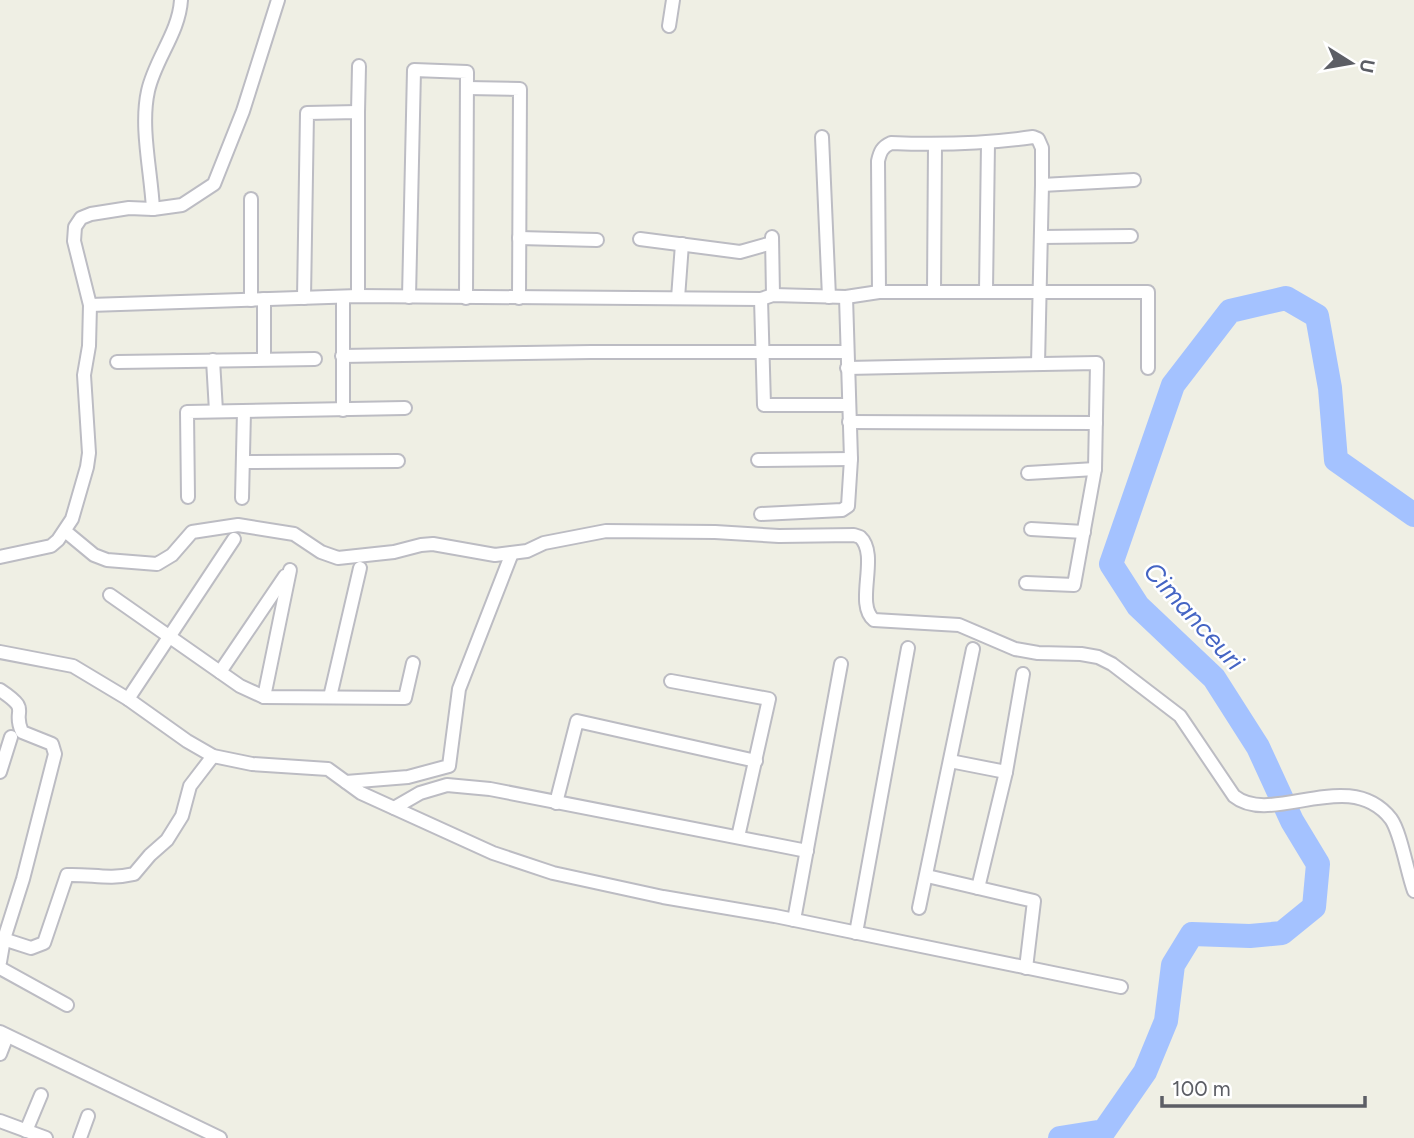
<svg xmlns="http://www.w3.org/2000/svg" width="1414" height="1138" viewBox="0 0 1414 1138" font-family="Figtree,sans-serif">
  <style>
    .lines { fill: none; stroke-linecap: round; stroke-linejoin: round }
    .river { stroke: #a4c2ff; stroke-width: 24 }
    .minor-casing { stroke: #bcbcc3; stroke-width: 16 }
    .minor { stroke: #fff; stroke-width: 12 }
    .labels { text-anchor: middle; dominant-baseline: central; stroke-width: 5; stroke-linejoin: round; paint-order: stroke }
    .water-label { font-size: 26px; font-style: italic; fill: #4565c4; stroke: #fff }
  </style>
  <rect width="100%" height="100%" fill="#efefe4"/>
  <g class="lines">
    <path class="river" d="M 1060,1138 L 1104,1131 L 1145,1072 L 1166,1021 L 1173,965 L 1192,934 L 1250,936 L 1282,933 L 1314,907 L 1318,864 L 1292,821 L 1258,747 L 1214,678 L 1138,606 L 1111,564 L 1173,385 L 1230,311 L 1286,298 L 1317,316 L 1330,388 L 1336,460 L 1414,515"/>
    <defs>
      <g id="minor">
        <path d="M 669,26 L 673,0"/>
        <path d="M 467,88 L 520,89 L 519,298"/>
        <path d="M 358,112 L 359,66"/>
        <path d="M 822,137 L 829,297"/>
        <path d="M 1042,185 L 1134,180"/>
        <path d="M 251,199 L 251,300"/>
        <path d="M 153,209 C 151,171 140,127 148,91 C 155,59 179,33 181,0"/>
        <path d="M 772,237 L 773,295"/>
        <path d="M 1041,237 L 1131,236"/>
        <path d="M 519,238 L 597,240"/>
        <path d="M 640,239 L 740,252 L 772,243"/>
        <path d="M 986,291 L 988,143"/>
        <path d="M 879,292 L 878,161 C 880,152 882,147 891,143 C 939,145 985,144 1033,137 L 1038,139 L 1042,148 L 1042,185 L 1038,364"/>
        <path d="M 934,292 L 935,145"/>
        <path d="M 409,297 L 414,70 L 467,72 L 466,298"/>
        <path d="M 304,298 L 307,113 L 358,112 L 358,296"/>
        <path d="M 678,298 L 682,244"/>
        <path d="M 761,299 L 764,405 L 848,405"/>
        <path d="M 90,305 L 358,296 L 761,299 L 773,295 L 846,297 L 879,292 L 1148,292 L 1148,368"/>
        <path d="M 342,356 L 591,352 L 847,352"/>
        <path d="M 264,359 L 264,299"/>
        <path d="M 213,360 L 216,411"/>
        <path d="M 117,362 L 315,359"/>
        <path d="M 847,368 L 1097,363 L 1095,469 L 1074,585 L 1026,583"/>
        <path d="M 343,410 L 343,297"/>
        <path d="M 849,422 L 1096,423"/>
        <path d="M 758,460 L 851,459"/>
        <path d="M 243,462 L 398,461"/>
        <path d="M 1028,473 L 1095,469"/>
        <path d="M 188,497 L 187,412 L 405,408"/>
        <path d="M 242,498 L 244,411"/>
        <path d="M 761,514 L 842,510 L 848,506 L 851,459 L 846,297"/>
        <path d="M 1031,529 L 1084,532"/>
        <path d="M 65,531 L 94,555 L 107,560 L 157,564 L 172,555 L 192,532 L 238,525 L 294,534 L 321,552 L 338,558 L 394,552 L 421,545 L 433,544 L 495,555 L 527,551 L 544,543 L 606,531 L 715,532 L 779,536 L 854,535 L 860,537 C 880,555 854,604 874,620 L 959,625 L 1015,649 L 1038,653 L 1081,654 L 1098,657 L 1112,664 L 1180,716 L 1234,796 C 1272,827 1349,765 1391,819 C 1401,833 1407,872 1414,891"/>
        <path d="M 0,557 L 51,546 L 58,540 L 72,519 L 87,467 L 89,453 L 84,375 L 89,346 L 90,305 L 74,241 L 75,227 L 81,218 L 91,214 L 129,208 L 153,209 L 182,205 L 214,184 L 243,111 L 278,0"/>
        <path d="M 110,595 L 240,686 L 264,697 L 405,698 L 413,663"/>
        <path d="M 0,652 L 73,666 L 128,699 L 187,741 L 213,756 L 252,764 L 328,769 L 361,793 L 493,853 L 553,873 L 663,897 L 775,916 L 1121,987"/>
        <path d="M 220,672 L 285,576"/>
        <path d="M 671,681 L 769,699 L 738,837"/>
        <path d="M 0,690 C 33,712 11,708 22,732 L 52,744 L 55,754 L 23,879 L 4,939 L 0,962"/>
        <path d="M 264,697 L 290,570"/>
        <path d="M 330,697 L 360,568"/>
        <path d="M 128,699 L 234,539"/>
        <path d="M 950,761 L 1006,772"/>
        <path d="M 0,772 L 11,737"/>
        <path d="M 346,782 L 408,777 L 449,766 L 459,689 L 512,553"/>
        <path d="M 556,803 L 577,721 L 756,761"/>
        <path d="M 394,808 L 420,793 L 447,785 L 490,789 L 807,851"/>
        <path d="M 927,876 L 1034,901 L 1026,968"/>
        <path d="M 978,888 L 1006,772 L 1023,674"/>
        <path d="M 919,908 L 973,649"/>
        <path d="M 794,920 L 841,664"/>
        <path d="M 856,933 L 908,648"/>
        <path d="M 0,938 L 31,948 L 44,943 L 67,875 C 92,874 108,880 134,874 L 150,855 L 167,840 L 182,816 L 190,786 L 213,756"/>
        <path d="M 0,968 L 67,1005"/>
        <path d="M 0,1032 L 220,1138"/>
        <path d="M 0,1054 L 7,1036"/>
        <path d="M 0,1121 L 46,1138"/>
        <path d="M 26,1131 L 41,1095"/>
        <path d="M 80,1138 L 88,1116"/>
      </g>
    </defs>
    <use href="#minor" class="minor-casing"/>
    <use href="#minor" class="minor"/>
  </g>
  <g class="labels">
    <g class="water-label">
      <text transform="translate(1194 616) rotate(48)">Cimanceuri</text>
    </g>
  </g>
  <g transform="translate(1351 63) rotate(101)" stroke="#ffffff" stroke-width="5" paint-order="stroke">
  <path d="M0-5L12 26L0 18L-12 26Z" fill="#5c5e65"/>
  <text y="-10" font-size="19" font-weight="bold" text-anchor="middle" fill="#5c5e65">U</text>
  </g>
  <path d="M1162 1096v10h203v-10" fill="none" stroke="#5c5e65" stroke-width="3.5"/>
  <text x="1172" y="1096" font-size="21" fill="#5c5e65" stroke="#ffffff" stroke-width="5" paint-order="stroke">100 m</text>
</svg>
